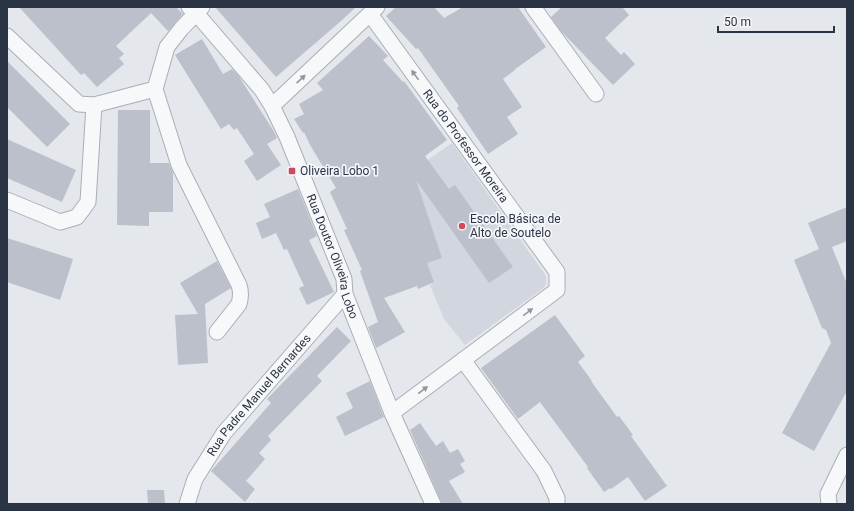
<svg xmlns="http://www.w3.org/2000/svg" width="854" height="511" viewBox="0 0 854 511" font-family="Roboto,sans-serif">
  <style>
    .built { fill: #d2d6de }
    .building { fill: #bbc0ca }
    .lines { fill: none; stroke-linecap: round; stroke-linejoin: round }
    .minor-casing { stroke: #a9aeb7; stroke-width: 17 }
    .minor { stroke: #f7f8fa; stroke-width: 15 }
    .oneway { fill: #9196a0 }
    .poi-dot { fill: #d1495b; stroke: #f4f6f9; stroke-width: 1.5 }
    .labels { text-anchor: middle; dominant-baseline: central; stroke-width: 3.5; stroke-linejoin: round; paint-order: stroke }
    .street-label { font-size: 12px; fill: #2b3445; stroke: #f4f6f9 }
    .poi-label { font-size: 12px; fill: #2b3445; stroke: #f4f6f9; text-anchor: start }
  </style>
  <rect width="100%" height="100%" fill="#e4e7ec"/>
  <path class="built" d="M 452,143 L 546,276 L 546,281 L 545,286 L 542,289 L 465,345 L 444,319 L 430,285 L 432,284 L 399,180 Z"/>
  <g class="building">
    <path d="M 19,7 L 176,7 L 183,14 L 168,31 L 151,13 L 116,46 L 124,54 L 119,58 L 124,64 L 97,87 L 84,73 L 81,75 Z"/>
    <path d="M 215,7 L 356,7 L 341,21 L 276,77 Z"/>
    <path d="M 396,7 L 434,7 L 444,18 L 463,7 L 518,7 L 546,47 L 514,70 L 515,70 L 503,79 L 522,107 L 507,117 L 518,134 L 488,154 L 457,108 L 459,106 L 418,48 L 416,49 L 386,16 Z"/>
    <path d="M 562,7 L 622,7 L 629,15 L 605,38 L 621,55 L 624,52 L 635,64 L 613,85 L 561,31 L 551,17 Z"/>
    <path d="M 369,36 L 388,56 L 383,60 L 403,82 L 404,81 L 447,140 L 425,156 L 449,189 L 455,185 L 513,267 L 489,283 L 416,180 L 442,258 L 427,263 L 434,282 L 418,289 L 417,286 L 384,298 L 405,332 L 376,348 L 368,327 L 378,322 L 360,271 L 362,270 L 344,230 L 347,229 L 330,192 L 336,188 L 310,145 L 304,132 L 303,133 L 294,119 L 304,114 L 299,104 L 323,90 L 317,83 Z"/>
    <path d="M 202,39 L 223,74 L 232,69 L 238,75 L 273,130 L 277,138 L 267,144 L 281,165 L 257,181 L 244,161 L 254,154 L 237,128 L 234,130 L 229,124 L 221,129 L 175,55 Z"/>
    <path d="M 7,61 L 70,124 L 47,147 L 7,107 Z"/>
    <path d="M 118,110 L 150,110 L 150,163 L 169,163 L 173,173 L 173,212 L 149,212 L 149,226 L 117,225 Z"/>
    <path d="M 7,139 L 76,170 L 62,202 L 7,178 Z"/>
    <path d="M 298,189 L 317,236 L 309,240 L 334,292 L 307,305 L 299,288 L 304,286 L 287,249 L 284,250 L 276,233 L 262,239 L 256,223 L 270,217 L 264,204 Z"/>
    <path d="M 847,207 L 847,241 L 832,247 L 847,284 L 847,391 L 814,451 L 782,433 L 831,343 L 826,330 L 822,328 L 794,260 L 819,249 L 808,223 Z"/>
    <path d="M 7,238 L 73,259 L 60,300 L 7,282 Z"/>
    <path d="M 217,261 L 231,288 L 205,304 L 208,363 L 178,365 L 175,315 L 198,314 L 180,283 Z"/>
    <path d="M 555,315 L 585,356 L 578,362 L 592,381 L 591,381 L 617,417 L 619,416 L 633,435 L 631,436 L 667,486 L 645,501 L 628,477 L 611,489 L 610,488 L 604,492 L 587,468 L 588,467 L 540,402 L 518,419 L 481,368 Z"/>
    <path d="M 337,327 L 351,341 L 317,376 L 322,381 L 268,436 L 271,440 L 259,453 L 265,459 L 246,481 L 255,489 L 245,502 L 211,471 L 271,403 L 267,399 Z"/>
    <path d="M 370,381 L 384,417 L 345,436 L 336,417 L 353,408 L 346,393 Z"/>
    <path d="M 420,423 L 436,446 L 443,441 L 450,453 L 458,449 L 465,461 L 460,464 L 465,472 L 449,481 L 463,504 L 443,504 L 441,501 L 410,430 Z"/>
    <path d="M 147,490 L 164,490 L 165,504 L 148,504 Z"/>
  </g>
  <g class="lines">
    <defs>
      <g id="minor">
        <path id="s1" d="M 189,7 L 196,13 L 262,90 L 272,106 L 287,137 L 344,279 L 345,294 L 392,413 L 433,504"/>
        <path d="M 533,7 L 596,94"/>
        <path id="s2" d="M 370,14 L 557,272 L 557,290 L 392,413"/>
        <path d="M 7,36 L 79,104 L 94,105 L 155,89 L 167,47 L 181,29 L 202,7"/>
        <path d="M 155,89 L 179,165 L 239,285 C 241,291 241,297 239,304 L 217,332"/>
        <path d="M 272,106 L 377,7"/>
        <path d="M 7,200 L 60,222 L 77,217 L 88,202 L 94,105"/>
        <path d="M 463,360 L 544,471 L 557,498 L 557,504"/>
        <path id="s3" d="M 187,504 L 195,479 L 224,433 L 345,294"/>
        <path d="M 829,504 L 828,494 L 847,455"/>
      </g>
    </defs>
    <use href="#minor" class="minor-casing"/>
    <use href="#minor" class="minor"/>
  </g>
  <defs><path id="oneway-solid" d="M-6-.8H1V-3.2L6.5 0L1 3.2V.8H-6Z"/></defs>
  <g class="oneway">
    <use href="#oneway-solid" transform="translate(415 75) rotate(-126)"/>
    <use href="#oneway-solid" transform="translate(301 79) rotate(-43)"/>
    <use href="#oneway-solid" transform="translate(528 312) rotate(-37)"/>
    <use href="#oneway-solid" transform="translate(423 390) rotate(-37)"/>
  </g>
  <g class="poi-dot">
    <rect x="288" y="167" width="8" height="8" rx="2"/>
    <circle cx="462" cy="226" r="4"/>
  </g>
  <g class="labels">
    <g class="street-label">
      <text stroke="none"><textPath href="#s2" startOffset="163">Rua do Professor Moreira</textPath></text>
      <text stroke="none"><textPath href="#s1" startOffset="292">Rua Doutor Oliveira Lobo</textPath></text>
      <text stroke="none"><textPath href="#s3" startOffset="132">Rua Padre Manuel Bernardes</textPath></text>
    </g>
    <g class="poi-label">
      <text x="300" y="171">Oliveira Lobo 1</text>
      <text x="470" y="219">Escola Básica de<tspan x="470" dy="14">Alto de Soutelo</tspan></text>
    </g>
  </g>
  <rect width="854" height="511" fill="none" stroke="#2b3445" stroke-width="16"/>
  <path d="M718 26v6h116v-6" fill="none" stroke="#2b3445" stroke-width="2"/>
  <text x="724" y="26" font-size="12" fill="#2b3445" stroke="#f4f6f9" stroke-width="3" paint-order="stroke">50 m</text>
</svg>
